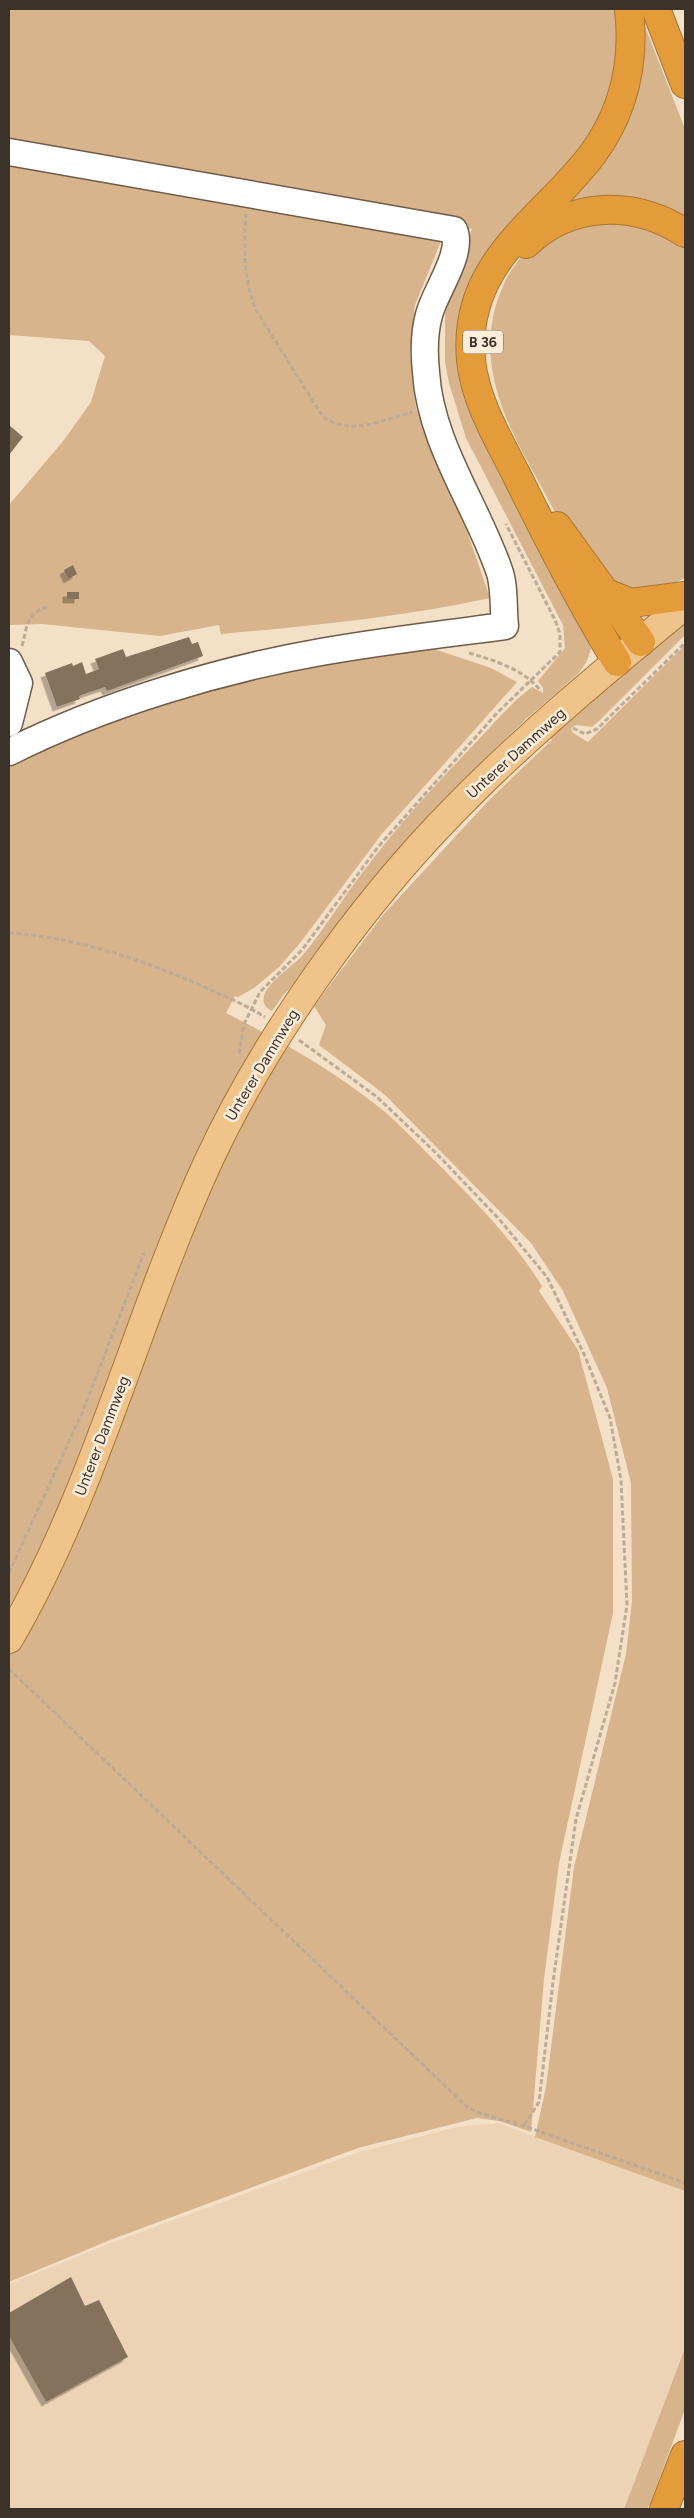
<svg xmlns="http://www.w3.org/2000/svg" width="694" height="2518" viewBox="0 0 694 2518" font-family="Figtree,sans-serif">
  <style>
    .built { fill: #edd3b5 }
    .green { fill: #d7b48c }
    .building { fill: #85725d; filter: url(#shadow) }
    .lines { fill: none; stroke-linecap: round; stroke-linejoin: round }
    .minor-casing { stroke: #6f5c48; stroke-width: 29 }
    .major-casing { stroke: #a97734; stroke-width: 30 }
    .highway-casing { stroke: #a97734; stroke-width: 30 }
    .path { stroke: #bcab97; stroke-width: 3; stroke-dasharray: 5 2.5; stroke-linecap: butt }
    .minor { stroke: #fff; stroke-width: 26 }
    .major { stroke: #efc389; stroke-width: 28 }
    .highway { stroke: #e49b3a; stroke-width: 28 }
    .labels { text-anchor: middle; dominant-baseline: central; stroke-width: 5; stroke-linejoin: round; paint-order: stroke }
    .shield { fill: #feedda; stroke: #766b5f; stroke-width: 1 }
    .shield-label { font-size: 14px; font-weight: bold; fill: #3b332a }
    .street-label { font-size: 15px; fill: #3b332a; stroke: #feedda }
  </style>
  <defs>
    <filter id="shadow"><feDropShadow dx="-4.5" dy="4.5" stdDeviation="0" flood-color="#0004"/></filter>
  </defs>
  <rect width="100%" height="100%" fill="#f4dfc7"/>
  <path class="built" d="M 498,2123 L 685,2191 L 685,2348 L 624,2509 L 9,2509 L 9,2284 L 111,2243 L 359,2152 L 457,2127 Z"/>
  <g class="green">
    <path d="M 9,9 L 621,9 L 618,83 L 573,167 L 465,338 L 588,631 L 591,649 L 587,661 L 578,674 L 525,720 L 442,801 L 395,856 L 303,977 L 285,993 L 272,1011 C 244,997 292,967 302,956 C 324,930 342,899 363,872 C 397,826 438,782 478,740 C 495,722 512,702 532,687 L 543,693 L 543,688 L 538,681 L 565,648 L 563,625 L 466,438 L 449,383 L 445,362 L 445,314 L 472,228 L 441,241 L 415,305 L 410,353 L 416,408 L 461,514 L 490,598 C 402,617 311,626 221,634 L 219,625 L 160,636 L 42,624 L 9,625 L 9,505 L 64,440 L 91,402 L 105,356 L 89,341 L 9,335 Z"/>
    <path d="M 640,14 L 685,129 L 685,223 L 551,210 L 583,177 Z"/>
    <path d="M 615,216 L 685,240 L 685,578 L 666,587 L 623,593 C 604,571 583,550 565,527 C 553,511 545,492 535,475 C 501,414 473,355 503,286 C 512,264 534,240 557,230 C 575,223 597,220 615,216 Z"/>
    <path d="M 685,623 L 685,635 L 599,721 L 592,727 L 576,725 L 571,728 L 573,733 L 588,742 L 685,645 L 685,2191 L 535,2137 L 546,2087 L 574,1867 L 626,1654 L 632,1601 L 631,1483 L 607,1388 L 563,1291 L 531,1243 L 384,1094 L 319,1045 L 326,1025 L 314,1006 L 383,915 L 490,799 L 552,740 L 549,737 Z"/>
    <path d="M 419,644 L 491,668 L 517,682 L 381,835 L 300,943 L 279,967 L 254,988 L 238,997 L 235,996 L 226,1013 C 278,1039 329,1068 375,1104 C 396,1120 415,1141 433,1159 C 473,1199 512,1238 542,1286 L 539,1291 L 578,1350 L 613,1479 L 613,1613 L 559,1863 L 544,1979 L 531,2132 L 499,2121 L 477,2118 L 358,2148 L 110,2240 L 9,2282 L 9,765 L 94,729 L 226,682 Z"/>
    <path d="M 685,2348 L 685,2409 L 650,2504 L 647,2509 L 624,2509 Z"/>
  </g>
  <g class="building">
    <path d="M 9,425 L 23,437 L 9,455 Z"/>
    <path d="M 73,565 L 77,574 L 68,579 L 64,570 Z"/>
    <rect x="67" y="592" width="12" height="7"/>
    <path d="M 189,637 L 192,644 L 198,642 L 203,656 L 107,691 L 105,687 L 84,694 L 79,696 L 80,699 L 57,707 L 45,673 L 72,663 L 73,666 L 82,662 L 86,674 L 99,669 L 95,659 L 123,649 L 126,657 Z"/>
    <path d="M 71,2277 L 85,2306 L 99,2300 L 128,2357 L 46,2402 L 9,2336 L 9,2313 Z"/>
  </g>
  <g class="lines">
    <defs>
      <g id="minor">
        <path d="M 9,152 L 454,230 C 464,253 435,291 429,315 C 424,333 424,353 426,372 C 430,442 476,504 499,570 C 505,586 503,609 505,626 C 444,634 382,641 321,652 C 218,670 103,705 9,752"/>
        <path d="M 9,662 L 19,683 L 9,723"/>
      </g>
      <path id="major" d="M 9,1639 C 96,1489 136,1319 208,1162 C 265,1039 359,907 453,811 C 525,737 606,670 685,605"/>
      <g id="highway">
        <path d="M 656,9 L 685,84"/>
        <path d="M 526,244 C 571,201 634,200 685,233"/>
        <path d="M 557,526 L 641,642"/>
        <path d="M 606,593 L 631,603 L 685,596"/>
        <path d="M 617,662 C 579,600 547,537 515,472 C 497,437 475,400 471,360 C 462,262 541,222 592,155 C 624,112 635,62 629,9"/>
        <path d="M 664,2509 L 685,2455"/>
      </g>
    </defs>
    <use href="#minor" class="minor-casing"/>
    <use href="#major" class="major-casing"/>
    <use href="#highway" class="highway-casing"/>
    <g class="path">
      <path d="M 246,213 C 244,247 243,279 256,310 L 323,417 C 352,437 383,419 413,412"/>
      <path d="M 22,646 C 27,628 26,612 48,607"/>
      <path d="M 469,653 C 496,661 523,669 541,691"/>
      <path d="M 573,728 L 585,734 L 597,729 L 685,643"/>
      <path d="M 9,933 C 77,938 138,958 200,985 C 222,995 244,1004 265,1017"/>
      <path d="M 299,1040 L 377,1097 L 436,1153 L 499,1219 L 547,1277 L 584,1354 L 610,1418 L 621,1480 L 627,1605 L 615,1683 L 576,1819 L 553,1982 L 539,2102 L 524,2126"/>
      <path d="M 239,1054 L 244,1024 L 260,992 L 302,950 L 378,847 L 497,713 L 560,652 L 560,634 L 555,620 L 506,524"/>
      <path d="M 9,1573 L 82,1413 L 144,1253"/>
      <path d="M 9,1669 L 465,2105 L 476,2112 L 524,2126 L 685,2183"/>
    </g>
    <use href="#minor" class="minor"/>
    <use href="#major" class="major"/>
    <use href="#highway" class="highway"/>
  </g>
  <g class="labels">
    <rect class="shield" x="463" y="330.5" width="40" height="23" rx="4"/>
    <g class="shield-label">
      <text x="483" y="342">B 36</text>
    </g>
    <g class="street-label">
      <text transform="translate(516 753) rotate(-42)">Unterer Dammweg</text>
      <text transform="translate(262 1065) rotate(-59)">Unterer Dammweg</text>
      <text transform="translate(102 1436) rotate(-69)">Unterer Dammweg</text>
    </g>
  </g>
  <rect width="694" height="2518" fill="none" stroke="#3b332a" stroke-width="20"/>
</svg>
